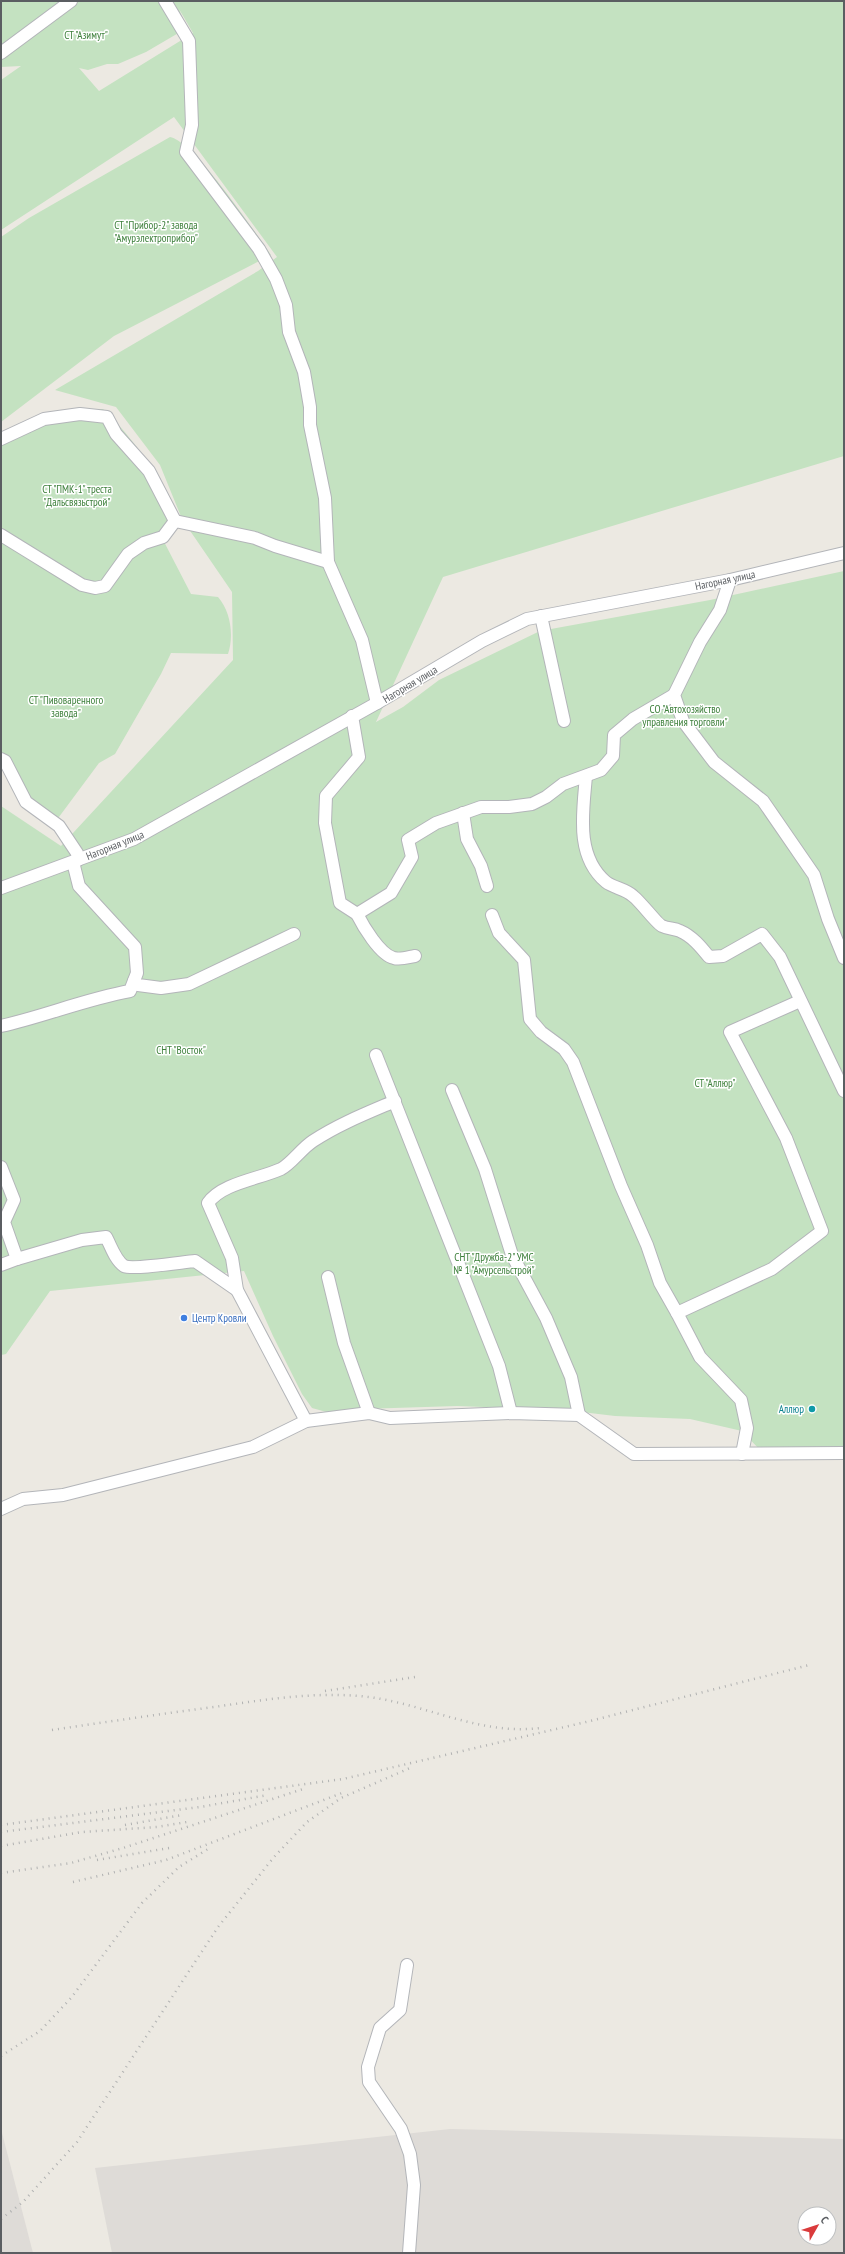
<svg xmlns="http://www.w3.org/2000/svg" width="845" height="2254" viewBox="0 0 845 2254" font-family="'PT Sans Narrow',sans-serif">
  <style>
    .industrial { fill: #dedbd7; fill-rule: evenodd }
    .green { fill: #c4e2c1; fill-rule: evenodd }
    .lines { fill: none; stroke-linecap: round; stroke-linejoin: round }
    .minor-casing { stroke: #b3b5b9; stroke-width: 14 }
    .minor { stroke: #fff; stroke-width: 12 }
    .rail { stroke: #b1b2b2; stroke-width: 2.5; stroke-dasharray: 1 5; stroke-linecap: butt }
    .shop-dot { fill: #3f7fe0; stroke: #fff; stroke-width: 1.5 }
    .culture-dot { fill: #0f9aa8; stroke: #fff; stroke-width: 1.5 }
    .labels { text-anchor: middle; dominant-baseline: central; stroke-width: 3; stroke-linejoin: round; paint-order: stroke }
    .park-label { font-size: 11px; fill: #3e803c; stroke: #fff }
    .street-label { font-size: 11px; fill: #5b5e62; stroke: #fff }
    .shop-label { font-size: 11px; fill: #366cbe; stroke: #fff; text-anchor: start }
    .culture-label { font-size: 11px; fill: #0d838f; stroke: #fff; text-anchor: end }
  </style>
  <rect width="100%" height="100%" fill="#ece9e2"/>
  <g class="industrial">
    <path d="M 1,2129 L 33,2253 L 1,2253 Z"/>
    <path d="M 450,2129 L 844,2139 L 844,2253 L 112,2253 L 95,2168 ZM 805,2214 L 829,2214 L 829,2238 L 805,2238 Z"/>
  </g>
  <g class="green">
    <path d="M 1,1 L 844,1 L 844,456 L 443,577 L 376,722 L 403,707 L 439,680 L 540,631 L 710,600 L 844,571 L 844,1450 L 760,1450 L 742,1431 L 690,1419 L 615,1416 L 565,1410 L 457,1406 L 362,1409 L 330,1413 L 312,1408 L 302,1394 L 273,1336 L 244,1271 L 50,1291 L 6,1354 L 1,1355 L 1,806 L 61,846 L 233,660 L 232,592 L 182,519 L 160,465 L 116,407 L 55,390 L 258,271 L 277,257 L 174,117 L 1,230 L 1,80 L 21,66 L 1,67 ZM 179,9 L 193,33 L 99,91 L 79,68 L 88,70 L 107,64 L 118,64 L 146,52 L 187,28 Z"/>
    <path d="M 170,137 C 195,142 254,231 271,255 L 114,336 L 1,422 L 1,237 L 29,218 Z"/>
    <path d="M 72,409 L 103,409 C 135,439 157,475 177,514 L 160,534 L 191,594 L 218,597 C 231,612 234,636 228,654 L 171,653 L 161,674 L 115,754 L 99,763 L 53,825 L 1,763 L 1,433 L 46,413 Z"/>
  </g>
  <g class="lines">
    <defs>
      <g id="minor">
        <path d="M 165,1 L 189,41 L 192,125 L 186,152 L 259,249 L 276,279 L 286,305 L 289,332 L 304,372 L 310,407 L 310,425 L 325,498 L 328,562 L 362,640 L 377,703"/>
        <path d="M 1,53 L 71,1"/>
        <path d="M 1,439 L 44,419 L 80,414 L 107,417 L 116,434 L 149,471 L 175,521"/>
        <path d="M 175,521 L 255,538 L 275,546 L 328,562"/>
        <path d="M 1,535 L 82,585 L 95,588 L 105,586 L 128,554 L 144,543 L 163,537 L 175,521"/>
        <path d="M 730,580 L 720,610 L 700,642 L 674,695 L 683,721 L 714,762 L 763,801 L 814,875 L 828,919 L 844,958"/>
        <path d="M 541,616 L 564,721"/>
        <path d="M 352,716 L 359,757 L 326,796 L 325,823 L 340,903 L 357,914 L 391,893 L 412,857 L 408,840 L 436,823 L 481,807 L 509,807 L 532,804 L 546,797 L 563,784 L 601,770 L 613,756 L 614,735 L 633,719 L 674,695"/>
        <path d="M 1,759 L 5,761 L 26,802 L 59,826 L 77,853 L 78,860"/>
        <path d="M 586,776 C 583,812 575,856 606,882 C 614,888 626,889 633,896 C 641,902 657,924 662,926 C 668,929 674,928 680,931 C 692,936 701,947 709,957 L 723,956 L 762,934 L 780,957 L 844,1091"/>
        <path d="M 463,813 L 467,839 L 481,866 L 487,886"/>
        <path d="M 1,888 L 134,839 L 377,703 L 482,641 L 527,619 L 730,580 L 844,553"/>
        <path d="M 357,914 C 363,926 380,955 394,958 C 400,960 409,957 415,956"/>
        <path d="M 492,915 L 499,933 L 524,960 L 530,1019 L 541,1032 L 564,1049 L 573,1062 L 621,1186 L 647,1245 L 660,1283 L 677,1313 L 772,1269 L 822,1231 L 786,1138 L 730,1032 L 800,1001"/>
        <path d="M 134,981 L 138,985 L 161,988 L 189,984 L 294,934"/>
        <path d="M 1,1026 C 45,1016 86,999 130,991 L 137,973 L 135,947 L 79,886 L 73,862"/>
        <path d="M 376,1055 L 499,1366 L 511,1413"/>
        <path d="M 452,1090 L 485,1169 L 512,1255 L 546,1318 L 571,1377 L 579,1415"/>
        <path d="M 1,1167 L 14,1200 L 4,1222 L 17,1259 L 82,1240 L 106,1237 C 111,1246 115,1260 124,1266 C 133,1270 183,1262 195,1261 L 237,1290"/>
        <path d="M 1,1265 L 17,1259"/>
        <path d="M 328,1277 L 344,1343 L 369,1413"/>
        <path d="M 677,1313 L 700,1357 L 741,1400 L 747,1428 L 742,1454"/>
        <path d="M 306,1421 L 237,1290 L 232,1258 L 208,1203 C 222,1183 259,1179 281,1169 C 291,1164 302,1148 313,1141 C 339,1124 367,1113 395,1101"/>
        <path d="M 1,1509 L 23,1499 L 63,1495 L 253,1447 L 306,1421 L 369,1413 L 390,1418 L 511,1413 L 579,1415 L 634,1454 L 844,1453"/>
        <path d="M 407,1965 L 400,2010 L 380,2028 L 368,2067 L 369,2082 L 401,2129 L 410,2154 L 414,2185 L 409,2253"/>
      </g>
    </defs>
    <use href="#minor" class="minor-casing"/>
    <use href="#minor" class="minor"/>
    <g class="rail">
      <path d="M 325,1691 L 415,1677"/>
      <path d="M 52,1730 C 106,1722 160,1714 214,1707 C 262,1700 311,1692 359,1696 C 421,1701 477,1736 540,1728"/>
      <path d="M 1,1825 L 343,1779 L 586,1722 L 809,1665"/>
      <path d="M 125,1825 L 182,1815"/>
      <path d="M 1,1832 L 200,1807 L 268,1795"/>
      <path d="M 1,1846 L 82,1832 L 157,1827 L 187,1822"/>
      <path d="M 97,1860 L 169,1848"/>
      <path d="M 1,1873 L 71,1863 L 123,1848 L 303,1789"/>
      <path d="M 73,1882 L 166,1860 L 342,1793"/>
      <path d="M 1,2056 L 40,2031 L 71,1998 L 142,1903 L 179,1867 L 208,1849"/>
      <path d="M 1,2219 L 23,2202 L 77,2142 L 218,1927 L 274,1857 L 307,1822 L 341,1798 L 410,1768"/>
    </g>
  </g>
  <circle class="shop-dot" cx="184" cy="1318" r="4"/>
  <circle class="culture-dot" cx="812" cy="1409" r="4"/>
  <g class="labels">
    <g class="park-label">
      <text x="86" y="35">СТ "Азимут"</text>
      <text x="156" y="225">СТ "Прибор-2" завода<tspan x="156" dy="13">"Амурэлектроприбор"</tspan></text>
      <text x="77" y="489">СТ "ПМК-1" треста<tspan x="77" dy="13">"Дальсвязьстрой"</tspan></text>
      <text x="66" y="700">СТ "Пивоваренного<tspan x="66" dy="13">завода"</tspan></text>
      <text x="685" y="709">СО "Автохозяйство<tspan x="685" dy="13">управления торговли"</tspan></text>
      <text x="181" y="1050">СНТ "Восток"</text>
      <text x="715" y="1083">СТ "Аллюр"</text>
      <text x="494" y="1257">СНТ "Дружба-2" УМС<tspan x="494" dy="13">№ 1 "Амурсельстрой"</tspan></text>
    </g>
    <g class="street-label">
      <text transform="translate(725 580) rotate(-12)">Нагорная улица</text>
      <text transform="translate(410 684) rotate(-31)">Нагорная улица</text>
      <text transform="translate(115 845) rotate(-22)">Нагорная улица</text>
    </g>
    <g class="shop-label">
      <text x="192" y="1318">Центр Кровли</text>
    </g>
    <g class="culture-label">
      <text x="804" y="1409">Аллюр</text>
    </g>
  </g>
  <rect width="845" height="2254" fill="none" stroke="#5b5e62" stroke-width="4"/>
  <g transform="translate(817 2226) rotate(51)"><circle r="19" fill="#ffffff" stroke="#bdbfc0"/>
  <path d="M0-3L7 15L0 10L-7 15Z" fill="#da3b3c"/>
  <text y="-6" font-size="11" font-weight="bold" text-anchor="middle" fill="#5b5e62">С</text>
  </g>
</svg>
